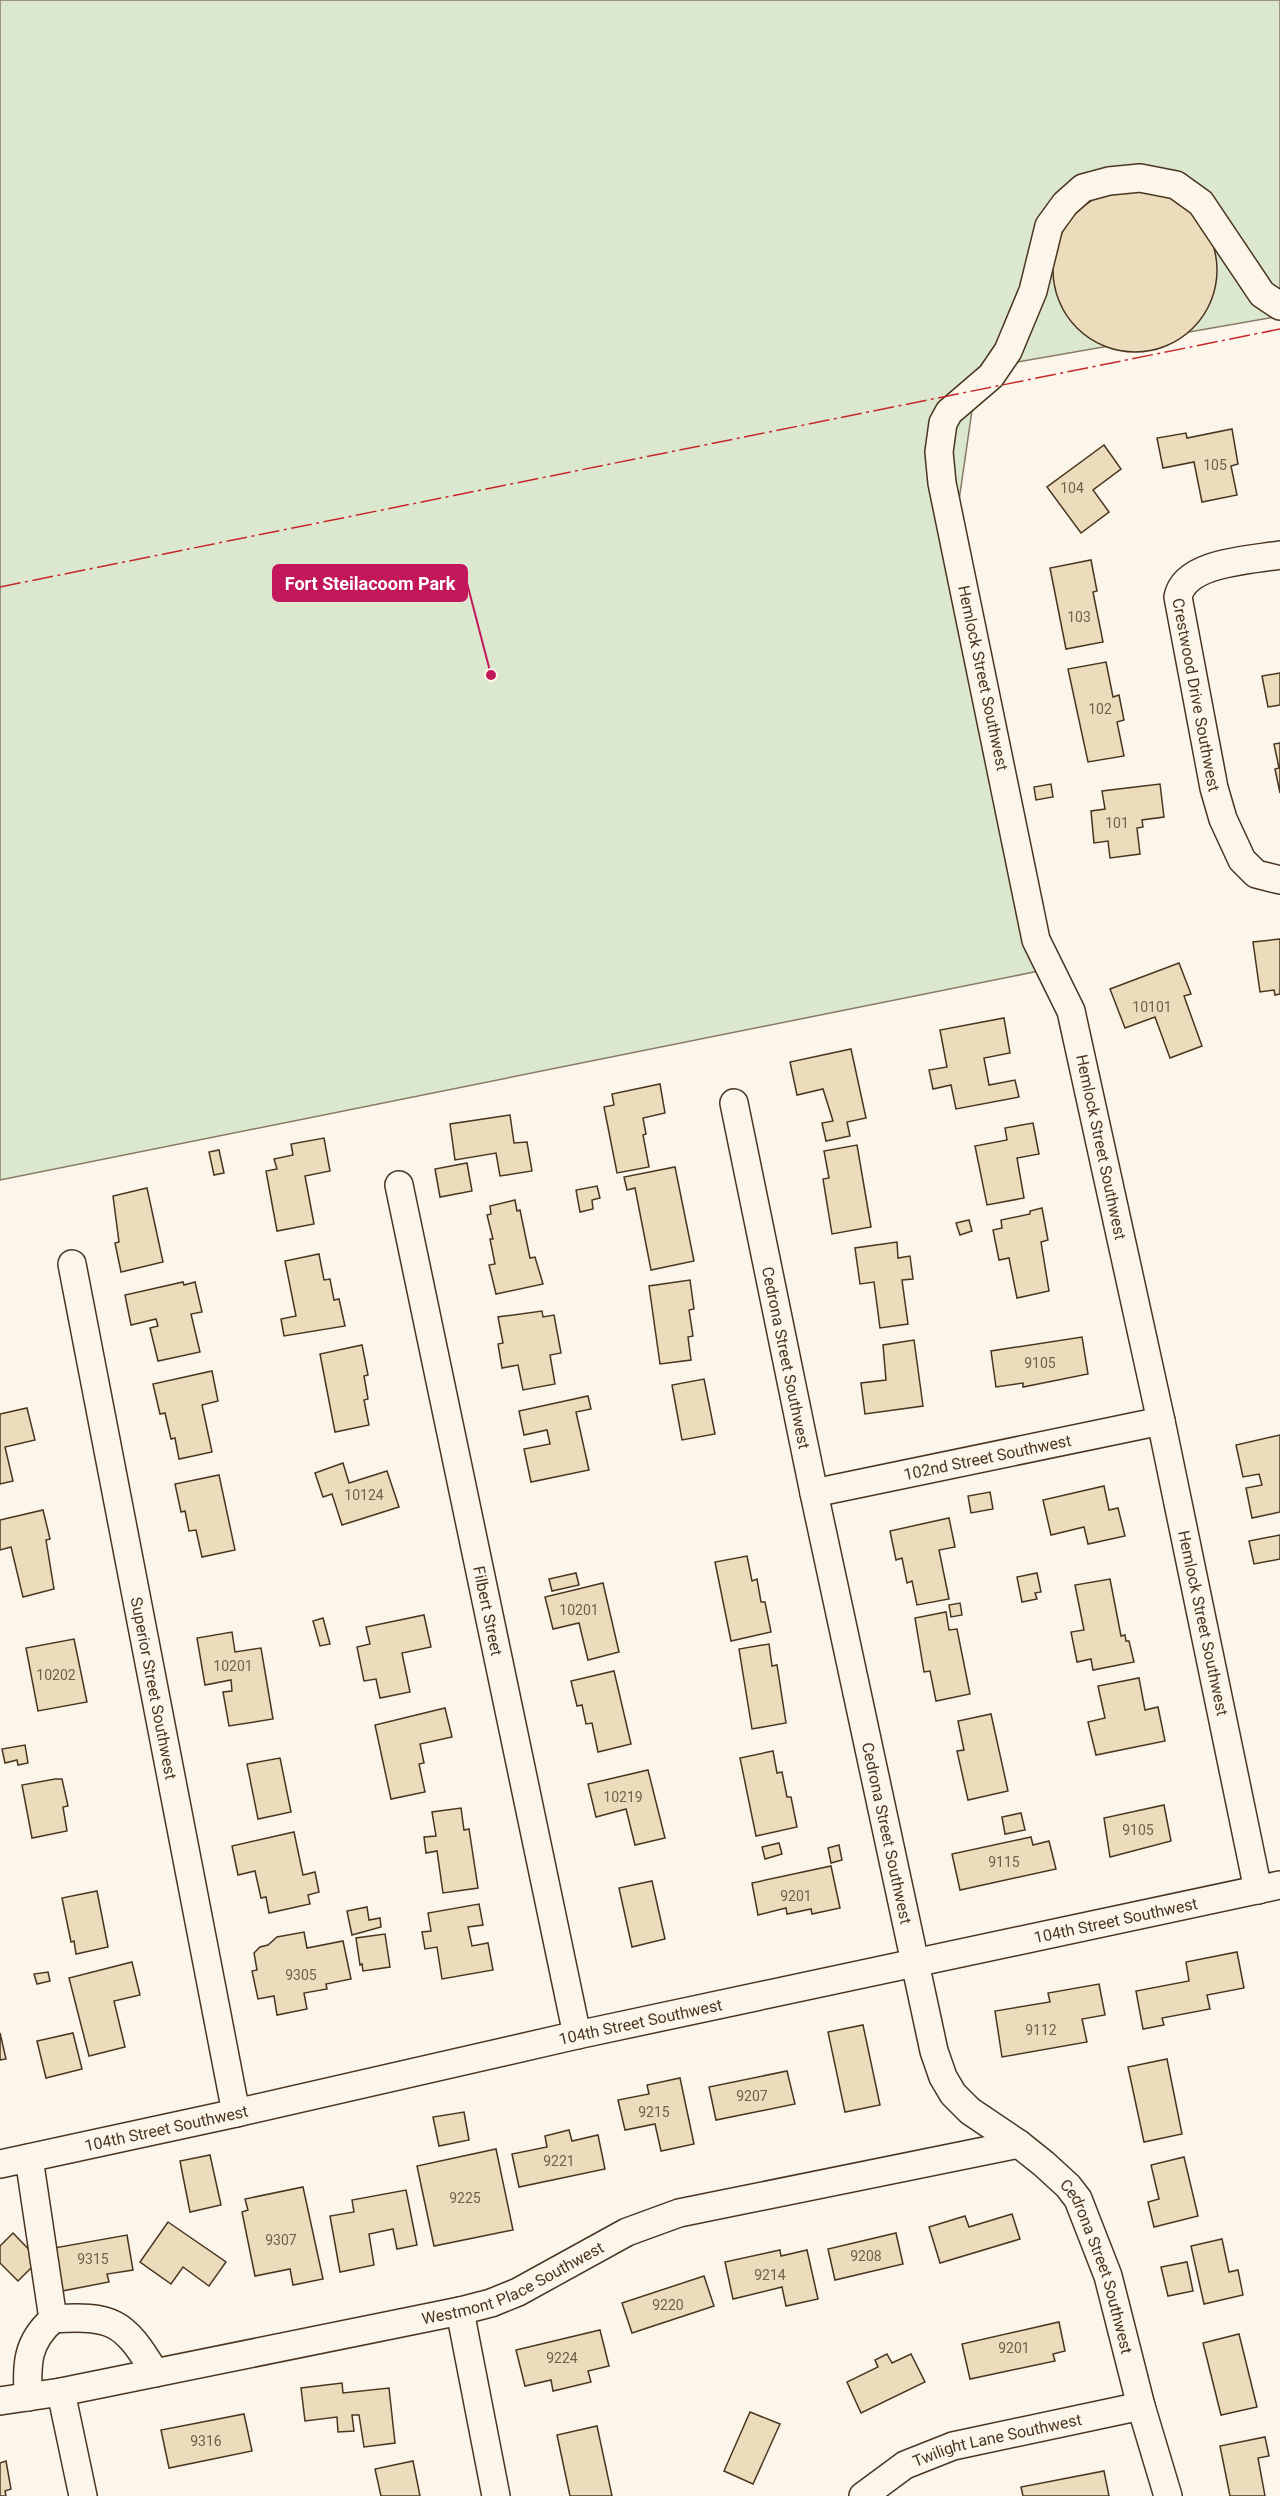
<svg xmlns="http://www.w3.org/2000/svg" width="1280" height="2496" viewBox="0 0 1280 2496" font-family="Roboto,sans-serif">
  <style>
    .green { fill: #dce7d0; stroke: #887966; stroke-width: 1.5 }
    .building { fill: #ecdcbc; stroke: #4a3520; stroke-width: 1.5 }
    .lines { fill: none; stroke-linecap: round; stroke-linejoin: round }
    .minor-casing { stroke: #4a3520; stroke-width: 30 }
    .minor { stroke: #fbf6e9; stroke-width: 27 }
    .power { stroke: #c62828; stroke-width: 1.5; stroke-dasharray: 21 4.5 3 4.5; stroke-linecap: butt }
    .labels { text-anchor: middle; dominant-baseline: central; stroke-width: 4.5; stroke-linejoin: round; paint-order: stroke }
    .number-label { font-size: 14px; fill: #725f47 }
    .street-label { font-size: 16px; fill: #4a3520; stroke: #fbf6e9 }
    .leader { fill: none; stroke: #c2185b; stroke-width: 2 }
    .callout-dot { fill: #c2185b; stroke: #fbf6e9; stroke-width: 2 }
    .callout { fill: #c2185b; stroke: #c2185b; stroke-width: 2 }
    .callout-label { font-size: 18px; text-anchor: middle; font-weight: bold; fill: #fff }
  </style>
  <rect width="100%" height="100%" fill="#fbf6e9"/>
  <path class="green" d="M 0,0 L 1280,0 L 1280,316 L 978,369 L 954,535 L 1039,971 L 0,1180 Z"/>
  <g class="building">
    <circle cx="1135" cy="270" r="82"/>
    <path d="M 1232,429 L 1238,464 L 1231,466 L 1237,495 L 1202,502 L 1194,462 L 1163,468 L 1157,438 L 1186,433 L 1187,438 Z"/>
    <path d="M 1104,445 L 1121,469 L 1093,490 L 1109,512 L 1081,533 L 1047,487 Z"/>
    <path d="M 1091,560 L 1097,591 L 1093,592 L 1103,642 L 1066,649 L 1050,568 Z"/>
    <path d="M 1106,662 L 1113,697 L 1119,695 L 1124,720 L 1117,722 L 1124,756 L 1088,762 L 1068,669 Z"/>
    <path d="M 1280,673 L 1280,705 L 1268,707 L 1262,676 Z"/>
    <path d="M 1280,743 L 1280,793 L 1275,769 L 1279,768 L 1274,744 Z"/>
    <path d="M 1051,784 L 1053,797 L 1036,800 L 1034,787 Z"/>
    <path d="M 1160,784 L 1164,817 L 1142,820 L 1143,827 L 1137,828 L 1140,854 L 1110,858 L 1108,841 L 1094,843 L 1091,811 L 1105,809 L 1102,791 Z"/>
    <path d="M 1280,939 L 1280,994 L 1275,995 L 1274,990 L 1260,992 L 1253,942 Z"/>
    <path d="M 1179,963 L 1191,994 L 1184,996 L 1202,1046 L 1170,1058 L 1155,1017 L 1125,1028 L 1110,989 Z"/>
    <path d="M 1004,1018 L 1010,1053 L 984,1058 L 989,1085 L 1015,1080 L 1019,1097 L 956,1109 L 951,1085 L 933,1089 L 929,1070 L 947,1067 L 940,1030 Z"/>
    <path d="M 851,1049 L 866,1118 L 847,1122 L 850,1136 L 826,1141 L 822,1123 L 833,1121 L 823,1089 L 797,1095 L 790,1062 Z"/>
    <path d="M 660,1084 L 665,1113 L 643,1118 L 646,1134 L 643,1135 L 649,1167 L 617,1173 L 604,1107 L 614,1105 L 612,1094 Z"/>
    <path d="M 510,1115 L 514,1143 L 527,1142 L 532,1171 L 500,1176 L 496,1153 L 455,1160 L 450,1124 Z"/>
    <path d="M 1033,1123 L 1039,1154 L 1017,1158 L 1024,1198 L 987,1205 L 975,1146 L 1007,1140 L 1005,1128 Z"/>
    <path d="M 324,1138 L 330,1171 L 305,1176 L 314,1224 L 277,1231 L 266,1171 L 277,1169 L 274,1159 L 293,1155 L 291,1144 Z"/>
    <path d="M 857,1145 L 871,1227 L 832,1234 L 823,1179 L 829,1178 L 824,1151 Z"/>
    <path d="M 219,1150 L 224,1173 L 214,1175 L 209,1152 Z"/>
    <path d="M 467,1163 L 472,1191 L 440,1197 L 435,1169 Z"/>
    <path d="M 675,1167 L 694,1261 L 651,1270 L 635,1188 L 627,1190 L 624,1177 Z"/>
    <path d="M 597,1186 L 600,1198 L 592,1200 L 593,1209 L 580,1212 L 576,1190 Z"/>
    <path d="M 147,1188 L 163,1262 L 121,1272 L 115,1243 L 119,1242 L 113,1196 Z"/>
    <path d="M 515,1200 L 517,1211 L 520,1210 L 530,1258 L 535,1257 L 543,1284 L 496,1294 L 489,1265 L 495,1264 L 490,1239 L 493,1239 L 487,1215 L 491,1214 L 490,1206 Z"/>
    <path d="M 1042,1208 L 1048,1240 L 1041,1242 L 1049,1291 L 1017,1298 L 1009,1258 L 999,1260 L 993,1230 L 1002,1228 L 1001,1220 L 1030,1214 L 1030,1211 Z"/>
    <path d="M 969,1220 L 972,1231 L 960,1235 L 956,1223 Z"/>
    <path d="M 897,1242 L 898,1258 L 910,1256 L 913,1279 L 902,1280 L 908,1324 L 880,1328 L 874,1282 L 860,1284 L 855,1248 Z"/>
    <path d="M 319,1254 L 324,1280 L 330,1279 L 334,1300 L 339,1299 L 345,1326 L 284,1336 L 281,1319 L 296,1316 L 285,1261 Z"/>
    <path d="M 690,1280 L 694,1309 L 689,1310 L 693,1336 L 688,1337 L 691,1360 L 660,1364 L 649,1286 Z"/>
    <path d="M 183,1282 L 184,1285 L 195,1282 L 202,1312 L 191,1314 L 200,1352 L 158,1361 L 150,1328 L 158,1326 L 156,1319 L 131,1325 L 125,1295 Z"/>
    <path d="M 542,1311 L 543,1317 L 554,1315 L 561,1353 L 550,1355 L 555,1384 L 523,1390 L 518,1365 L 502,1368 L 498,1344 L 503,1343 L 498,1317 Z"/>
    <path d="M 1082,1337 L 1088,1374 L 1023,1387 L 1023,1383 L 996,1387 L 991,1351 Z"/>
    <path d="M 914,1340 L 923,1406 L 865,1414 L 861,1383 L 886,1380 L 883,1345 Z"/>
    <path d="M 362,1345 L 368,1375 L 364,1376 L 368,1399 L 364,1400 L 369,1425 L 335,1432 L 320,1354 Z"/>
    <path d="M 212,1371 L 218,1401 L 202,1405 L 212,1452 L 179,1459 L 175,1438 L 171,1439 L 165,1413 L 160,1414 L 153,1384 Z"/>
    <path d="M 704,1379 L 715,1434 L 682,1440 L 672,1385 Z"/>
    <path d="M 588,1396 L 591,1409 L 576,1412 L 589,1470 L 531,1482 L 524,1449 L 550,1444 L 547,1430 L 524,1435 L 519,1411 Z"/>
    <path d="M 27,1408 L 35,1440 L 5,1447 L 13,1481 L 0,1484 L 0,1414 Z"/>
    <path d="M 1280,1435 L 1280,1512 L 1252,1518 L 1246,1488 L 1262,1485 L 1259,1474 L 1243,1477 L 1236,1445 Z"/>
    <path d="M 343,1463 L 349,1483 L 387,1471 L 399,1507 L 342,1525 L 332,1494 L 323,1497 L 315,1473 Z"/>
    <path d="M 219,1475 L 235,1550 L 202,1557 L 196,1530 L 189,1531 L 185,1511 L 181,1512 L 175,1484 Z"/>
    <path d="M 1104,1486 L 1109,1510 L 1118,1508 L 1125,1536 L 1088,1544 L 1084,1527 L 1051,1535 L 1043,1500 Z"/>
    <path d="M 990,1492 L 993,1509 L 971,1513 L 968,1496 Z"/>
    <path d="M 43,1510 L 50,1539 L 46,1540 L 54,1589 L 23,1597 L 11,1547 L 0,1550 L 0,1520 Z"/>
    <path d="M 949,1518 L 955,1547 L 939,1550 L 949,1599 L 917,1605 L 912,1581 L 907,1583 L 902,1558 L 896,1560 L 890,1531 Z"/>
    <path d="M 1280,1535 L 1280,1559 L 1254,1564 L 1249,1541 Z"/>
    <path d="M 747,1556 L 752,1581 L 757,1579 L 761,1602 L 765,1602 L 771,1632 L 731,1641 L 715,1562 Z"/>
    <path d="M 576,1573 L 579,1585 L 552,1591 L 549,1579 Z"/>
    <path d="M 1037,1573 L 1041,1592 L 1035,1593 L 1037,1599 L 1022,1602 L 1017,1577 Z"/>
    <path d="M 1110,1579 L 1121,1636 L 1125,1635 L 1126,1641 L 1129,1641 L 1134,1662 L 1093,1670 L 1091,1659 L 1077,1662 L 1071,1632 L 1084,1630 L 1075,1585 Z"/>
    <path d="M 603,1583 L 619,1652 L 588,1660 L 579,1623 L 553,1629 L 545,1597 Z"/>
    <path d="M 960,1603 L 962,1615 L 951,1617 L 949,1605 Z"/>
    <path d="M 946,1612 L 949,1630 L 957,1629 L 970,1694 L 936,1701 L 930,1671 L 924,1672 L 915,1618 Z"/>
    <path d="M 424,1615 L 431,1647 L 402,1653 L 410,1692 L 380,1698 L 376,1679 L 364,1681 L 357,1647 L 370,1644 L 366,1627 Z"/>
    <path d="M 323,1618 L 330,1644 L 320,1646 L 313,1621 Z"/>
    <path d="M 232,1632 L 235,1652 L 261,1648 L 273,1719 L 229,1726 L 223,1692 L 232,1691 L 231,1680 L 205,1685 L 197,1638 Z"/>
    <path d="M 74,1639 L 87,1702 L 38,1711 L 26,1648 Z"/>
    <path d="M 769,1644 L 772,1666 L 777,1665 L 786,1723 L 752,1729 L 739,1649 Z"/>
    <path d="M 614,1671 L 631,1744 L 598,1752 L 592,1723 L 586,1724 L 582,1705 L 577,1706 L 571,1681 Z"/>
    <path d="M 1139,1678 L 1145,1710 L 1158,1707 L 1165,1741 L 1096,1755 L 1088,1722 L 1105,1718 L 1098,1686 Z"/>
    <path d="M 445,1708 L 452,1737 L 420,1744 L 424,1763 L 419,1764 L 425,1792 L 391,1799 L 375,1725 Z"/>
    <path d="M 991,1714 L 1008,1791 L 968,1800 L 957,1751 L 964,1750 L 958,1721 Z"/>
    <path d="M 25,1745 L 28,1763 L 18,1765 L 17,1760 L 5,1763 L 2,1749 Z"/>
    <path d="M 773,1751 L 777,1773 L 782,1772 L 787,1797 L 791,1797 L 797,1827 L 756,1836 L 740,1758 Z"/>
    <path d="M 280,1758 L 291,1812 L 258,1819 L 247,1764 Z"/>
    <path d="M 648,1770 L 665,1838 L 635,1845 L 626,1809 L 596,1817 L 588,1784 Z"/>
    <path d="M 55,1779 L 62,1779 L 68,1806 L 63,1807 L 67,1831 L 32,1838 L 22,1785 Z"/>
    <path d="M 1164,1805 L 1171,1841 L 1110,1857 L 1104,1818 Z"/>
    <path d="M 461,1808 L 464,1830 L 469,1829 L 478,1888 L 443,1893 L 437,1851 L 426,1853 L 424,1837 L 436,1836 L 432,1812 Z"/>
    <path d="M 1021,1813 L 1025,1830 L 1005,1834 L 1002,1817 Z"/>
    <path d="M 294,1832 L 303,1875 L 315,1872 L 319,1892 L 308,1895 L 310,1904 L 269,1913 L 266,1897 L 261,1898 L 255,1871 L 238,1875 L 232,1846 Z"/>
    <path d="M 1031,1837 L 1033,1845 L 1049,1841 L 1056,1869 L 960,1890 L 952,1854 Z"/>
    <path d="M 779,1843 L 782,1854 L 765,1859 L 762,1847 Z"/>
    <path d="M 839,1845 L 842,1860 L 831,1863 L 828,1848 Z"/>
    <path d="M 831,1866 L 840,1908 L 812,1914 L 811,1909 L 787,1914 L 786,1908 L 758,1915 L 752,1883 Z"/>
    <path d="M 652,1881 L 665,1939 L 632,1947 L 619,1888 Z"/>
    <path d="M 97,1891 L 108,1947 L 76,1954 L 74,1941 L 71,1942 L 62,1898 Z"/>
    <path d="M 479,1904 L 483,1925 L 468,1927 L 472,1946 L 488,1943 L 493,1970 L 442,1979 L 437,1947 L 425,1949 L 422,1932 L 431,1931 L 428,1913 Z"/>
    <path d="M 367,1907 L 369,1920 L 380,1918 L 381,1927 L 352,1935 L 347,1911 Z"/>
    <path d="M 304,1932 L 307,1948 L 343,1941 L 351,1979 L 326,1984 L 327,1989 L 304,1993 L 307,2009 L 277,2015 L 274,1996 L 258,1999 L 252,1971 L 257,1970 L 254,1953 L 260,1947 L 268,1945 L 277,1937 Z"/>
    <path d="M 385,1934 L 390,1967 L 363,1971 L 362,1964 L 360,1965 L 356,1938 Z"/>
    <path d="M 1237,1952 L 1244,1988 L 1207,1995 L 1210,2009 L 1162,2018 L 1164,2025 L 1143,2029 L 1136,1991 L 1189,1981 L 1186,1962 Z"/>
    <path d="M 132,1962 L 140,1995 L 114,2001 L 125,2047 L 89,2056 L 69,1978 Z"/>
    <path d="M 48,1972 L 50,1981 L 37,1984 L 34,1974 Z"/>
    <path d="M 1099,1984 L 1105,2015 L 1082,2019 L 1087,2042 L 1002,2057 L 995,2011 L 1050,2002 L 1048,1993 Z"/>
    <path d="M 863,2025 L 880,2105 L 845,2112 L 828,2032 Z"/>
    <path d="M 0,2033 L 6,2059 L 0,2060 Z"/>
    <path d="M 73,2033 L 82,2069 L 46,2078 L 37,2041 Z"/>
    <path d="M 1167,2059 L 1182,2134 L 1144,2142 L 1128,2067 Z"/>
    <path d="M 787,2071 L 795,2104 L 716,2120 L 709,2087 Z"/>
    <path d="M 680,2078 L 694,2144 L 661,2151 L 655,2124 L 625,2130 L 618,2100 L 649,2094 L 647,2085 Z"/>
    <path d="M 464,2112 L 469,2140 L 439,2146 L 433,2117 Z"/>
    <path d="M 569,2130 L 572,2141 L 598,2135 L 605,2169 L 519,2187 L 512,2154 L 547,2147 L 545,2136 Z"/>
    <path d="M 496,2149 L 513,2230 L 434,2246 L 417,2166 Z"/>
    <path d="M 210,2155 L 221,2205 L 190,2212 L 180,2161 Z"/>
    <path d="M 1184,2157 L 1198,2216 L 1154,2227 L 1148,2202 L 1159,2199 L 1151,2165 Z"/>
    <path d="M 303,2187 L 323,2279 L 293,2285 L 290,2269 L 255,2276 L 242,2212 L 248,2210 L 245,2199 Z"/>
    <path d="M 406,2190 L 417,2245 L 397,2249 L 393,2229 L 369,2234 L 374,2265 L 340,2272 L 330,2216 L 354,2212 L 352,2200 Z"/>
    <path d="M 1012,2214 L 1020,2239 L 940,2263 L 929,2227 L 965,2216 L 969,2227 Z"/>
    <path d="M 168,2222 L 226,2262 L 209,2286 L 183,2267 L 171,2284 L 140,2262 Z"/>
    <path d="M 13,2233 L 39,2260 L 18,2281 L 0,2263 L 0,2246 Z"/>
    <path d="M 896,2233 L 903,2264 L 835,2280 L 828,2249 Z"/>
    <path d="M 127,2235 L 133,2270 L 107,2274 L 109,2282 L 62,2291 L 54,2248 Z"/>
    <path d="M 1222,2239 L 1229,2272 L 1238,2270 L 1243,2295 L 1204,2304 L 1191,2246 Z"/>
    <path d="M 780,2250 L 781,2256 L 807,2250 L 818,2299 L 786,2306 L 782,2287 L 733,2299 L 725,2262 Z"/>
    <path d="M 1187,2262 L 1193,2291 L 1168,2296 L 1161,2267 Z"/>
    <path d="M 704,2276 L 714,2306 L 632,2333 L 622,2303 Z"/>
    <path d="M 1059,2322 L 1065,2351 L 1053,2354 L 1055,2361 L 970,2379 L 962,2344 Z"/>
    <path d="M 600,2330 L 609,2366 L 588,2371 L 591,2382 L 553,2391 L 551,2380 L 525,2386 L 516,2350 Z"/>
    <path d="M 1239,2334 L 1257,2407 L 1221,2415 L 1203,2343 Z"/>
    <path d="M 887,2354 L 892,2363 L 911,2354 L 925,2382 L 861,2413 L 847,2382 L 878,2367 L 875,2360 Z"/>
    <path d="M 342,2383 L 343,2393 L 389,2388 L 395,2443 L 364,2447 L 359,2415 L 352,2415 L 354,2431 L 338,2432 L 337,2417 L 305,2421 L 301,2388 Z"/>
    <path d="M 750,2412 L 780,2424 L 753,2484 L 724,2471 Z"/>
    <path d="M 244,2414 L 252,2451 L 169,2468 L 161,2430 Z"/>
    <path d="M 597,2426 L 612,2496 L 570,2496 L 557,2435 Z"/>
    <path d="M 1265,2437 L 1269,2456 L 1258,2458 L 1265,2496 L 1230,2496 L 1220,2446 Z"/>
    <path d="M 6,2461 L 11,2489 L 5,2491 L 6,2496 L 0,2496 L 0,2463 Z"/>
    <path d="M 413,2461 L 420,2496 L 381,2496 L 375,2469 Z"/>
    <path d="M 1104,2471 L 1109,2496 L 1023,2496 L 1021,2487 Z"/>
  </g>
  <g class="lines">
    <defs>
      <g id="minor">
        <path id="s1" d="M 1280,555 C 1250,560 1185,562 1178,597 L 1214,788 L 1223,819 L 1242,860 L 1256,874 L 1280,880"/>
        <path id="s2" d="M 734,1103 L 814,1493 L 934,2051 L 943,2077 L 953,2094 L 970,2111 L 1019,2144 L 1044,2164 L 1068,2186 L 1078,2199 L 1108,2276 L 1141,2406 L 1168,2496"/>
        <path id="s3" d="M 399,1185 L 577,2035"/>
        <path id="s4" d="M 72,1264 L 236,2113"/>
        <path id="s5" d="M 814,1493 L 1161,1421"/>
        <path d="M 1258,1890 L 1161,1421 L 1071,1011 L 1036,940 L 942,483 L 939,452 L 943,423 L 949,412 L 991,376 L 1008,351 L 1033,291 L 1049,226 L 1065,204 L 1083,188 L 1109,181 L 1140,178 L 1176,185 L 1201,203 L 1262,294 L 1280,306"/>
        <path id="s6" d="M 0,2164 L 236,2113 L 577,2035 L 1280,1885"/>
        <path d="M 460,2311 L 496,2496"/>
        <path d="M 53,2319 C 112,2315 124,2321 155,2373"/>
        <path d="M 61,2392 L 83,2496"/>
        <path d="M 28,2397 C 27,2364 26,2343 53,2319 L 29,2158"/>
        <path id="s7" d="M 0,2401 L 61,2392 L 460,2311 L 491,2303 L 518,2292 L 627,2232 L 679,2213 L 1019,2144"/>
        <path id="s8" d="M 863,2496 L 905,2465 L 953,2446 L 1141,2406"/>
      </g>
    </defs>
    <use href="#minor" class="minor-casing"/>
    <use href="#minor" class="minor"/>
    <path class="power" d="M 0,587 L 1280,329"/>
  </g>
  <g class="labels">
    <g class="number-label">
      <text x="1215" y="465">105</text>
      <text x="1072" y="488">104</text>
      <text x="1079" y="617">103</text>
      <text x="1100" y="709">102</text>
      <text x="1117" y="823">101</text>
      <text x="1152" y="1007">10101</text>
      <text x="1040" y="1363">9105</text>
      <text x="364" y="1495">10124</text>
      <text x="579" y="1610">10201</text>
      <text x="233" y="1666">10201</text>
      <text x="56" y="1675">10202</text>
      <text x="623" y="1797">10219</text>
      <text x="1138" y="1830">9105</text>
      <text x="1004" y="1862">9115</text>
      <text x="796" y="1896">9201</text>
      <text x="301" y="1975">9305</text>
      <text x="1041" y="2030">9112</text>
      <text x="752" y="2096">9207</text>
      <text x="654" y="2112">9215</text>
      <text x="559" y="2161">9221</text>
      <text x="465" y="2198">9225</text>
      <text x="281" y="2240">9307</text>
      <text x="866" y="2256">9208</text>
      <text x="93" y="2259">9315</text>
      <text x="770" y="2275">9214</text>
      <text x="668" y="2305">9220</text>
      <text x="1014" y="2348">9201</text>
      <text x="562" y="2358">9224</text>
      <text x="206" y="2441">9316</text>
    </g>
    <g class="street-label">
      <text transform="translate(983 678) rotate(78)">Hemlock Street Southwest</text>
      <text stroke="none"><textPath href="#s1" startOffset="216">Crestwood Drive Southwest</textPath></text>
      <text transform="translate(1101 1147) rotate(78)">Hemlock Street Southwest</text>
      <text stroke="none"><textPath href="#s2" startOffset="260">Cedrona Street Southwest</textPath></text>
      <text stroke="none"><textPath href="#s5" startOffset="177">102nd Street Southwest</textPath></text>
      <text stroke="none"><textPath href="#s3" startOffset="435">Filbert Street</textPath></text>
      <text transform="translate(1203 1623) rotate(78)">Hemlock Street Southwest</text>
      <text stroke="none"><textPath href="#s4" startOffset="432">Superior Street Southwest</textPath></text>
      <text stroke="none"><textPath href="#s2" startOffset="746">Cedrona Street Southwest</textPath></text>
      <text stroke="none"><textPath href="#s6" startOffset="1142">104th Street Southwest</textPath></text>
      <text stroke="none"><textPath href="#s6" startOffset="656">104th Street Southwest</textPath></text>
      <text stroke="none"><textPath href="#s6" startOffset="170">104th Street Southwest</textPath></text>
      <text stroke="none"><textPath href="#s2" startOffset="1250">Cedrona Street Southwest</textPath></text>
      <text stroke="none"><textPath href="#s7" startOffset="528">Westmont Place Southwest</textPath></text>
      <text stroke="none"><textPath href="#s8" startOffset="148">Twilight Lane Southwest</textPath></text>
    </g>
  </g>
  <path class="leader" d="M491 675L467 583"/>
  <circle class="callout-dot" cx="491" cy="675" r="6"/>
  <rect class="callout" x="273" y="565" width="194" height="36" rx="6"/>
  <g class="callout-label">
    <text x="370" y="590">Fort Steilacoom Park</text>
  </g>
</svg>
